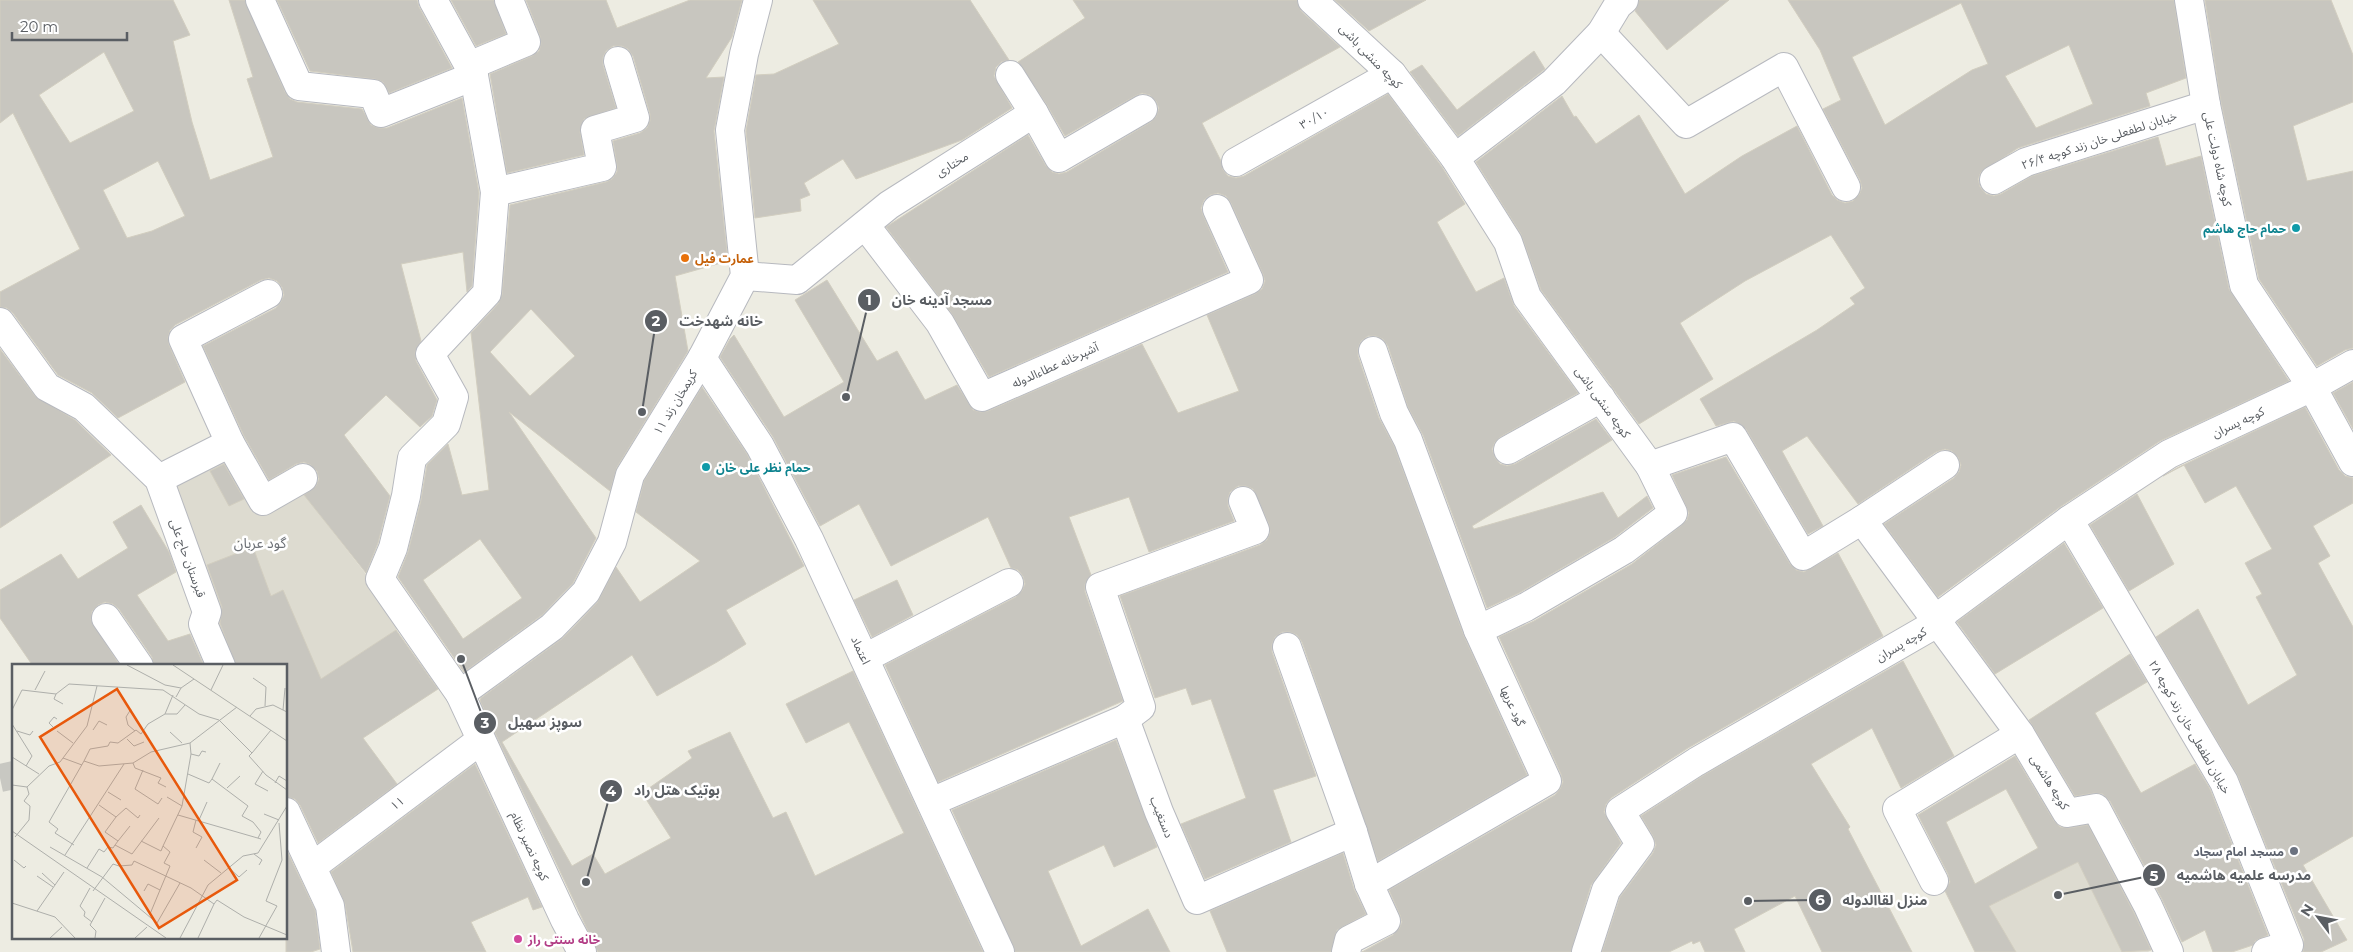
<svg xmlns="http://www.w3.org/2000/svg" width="2353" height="952" viewBox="0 0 2353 952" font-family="Montserrat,'Noto Sans Arabic',sans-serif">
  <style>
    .education { fill: #dddbd0 }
    .building { fill: #c8c6bf; stroke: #d2cec0; fill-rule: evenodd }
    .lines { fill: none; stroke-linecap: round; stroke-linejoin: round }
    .minor-tunnel { stroke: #c8c8c2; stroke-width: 28; stroke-dasharray: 28 14; stroke-linecap: butt }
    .minor-casing { stroke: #b7b9bf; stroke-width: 30 }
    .minor { stroke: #fff; stroke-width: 28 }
    .culture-dot { fill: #0f9aa8; stroke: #fff; stroke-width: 2 }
    .food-dot { fill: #e8710a; stroke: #fff; stroke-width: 2 }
    .worship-dot { fill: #6b7280; stroke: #fff; stroke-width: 2 }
    .hotel-dot { fill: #d1479c; stroke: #fff; stroke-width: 2 }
    .labels { text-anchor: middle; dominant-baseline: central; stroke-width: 5; stroke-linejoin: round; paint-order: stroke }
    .street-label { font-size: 12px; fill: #5a5e63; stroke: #fff }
    .culture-label { font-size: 12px; font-weight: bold; fill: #0d838f; stroke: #fff; text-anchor: end }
    .food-label { font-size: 12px; font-weight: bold; fill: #c56008; stroke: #fff; text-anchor: start }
    .worship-label { font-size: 12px; font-weight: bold; fill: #5b616d; stroke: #fff; text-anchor: end }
    .hotel-label { font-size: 12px; font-weight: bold; fill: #b23c85; stroke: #fff; text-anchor: start }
    .neighbourhood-label { font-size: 14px; fill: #6b6f75; stroke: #fff }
    .inset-road { fill: none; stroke: #aeafab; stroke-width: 1 }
    .view { fill: #e8590c; fill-opacity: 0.15; stroke: #e8590c; stroke-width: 2.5 }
    .inset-edge { fill: none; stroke: #5a5e63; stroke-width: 2.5 }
    .leader { fill: none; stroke: #5a5e63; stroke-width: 2 }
    .callout-dot { fill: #5a5e63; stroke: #fff; stroke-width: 2 }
    .mark-label { font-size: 15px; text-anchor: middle; font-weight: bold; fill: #fff }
    .callout-label { font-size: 14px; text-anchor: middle; font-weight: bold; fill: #5a5e63; stroke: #fff; stroke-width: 5; stroke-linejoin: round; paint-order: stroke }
  </style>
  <rect width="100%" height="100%" fill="#edece2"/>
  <g class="education">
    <path d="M 227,456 L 259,514 L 301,491 L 405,624 L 333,671 L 342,695 L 286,666 L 226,666 L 210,627 L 218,623 L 170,487 Z"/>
    <path d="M 2092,818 L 2160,945 L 2148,952 L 2016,952 L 1975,884 Z"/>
  </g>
  <g class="building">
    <path d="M 0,0 L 173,0 L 190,35 L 173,41 L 192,122 L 210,180 L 273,157 L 247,79 L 253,77 L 229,0 L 245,0 L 285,92 L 290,99 L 297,102 L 362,109 L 371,125 L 379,128 L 387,128 L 462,98 L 479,193 L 472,286 L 467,292 L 463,252 L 401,264 L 421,341 L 415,352 L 416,361 L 437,400 L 432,416 L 420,427 L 386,395 L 344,435 L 390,496 L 378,543 L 366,573 L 304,495 L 316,486 L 319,479 L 317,471 L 311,465 L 304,462 L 296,464 L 269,480 L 244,436 L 203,346 L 276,308 L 281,302 L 284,295 L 282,287 L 277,281 L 269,278 L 261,280 L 175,325 L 170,330 L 168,337 L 169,345 L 185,382 L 118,418 L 92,393 L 58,375 L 13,313 L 7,308 L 0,307 L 0,292 L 80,249 L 13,113 L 0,123 ZM 104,52 L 134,111 L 70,143 L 39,95 ZM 158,161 L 185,216 L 152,231 L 127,238 L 103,190 Z"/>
    <path d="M 277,0 L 417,0 L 419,7 L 452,68 L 389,93 L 383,82 L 375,79 L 310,71 Z"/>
    <path d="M 451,0 L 494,0 L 506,34 L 476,46 Z"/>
    <path d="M 526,0 L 606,0 L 617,28 L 690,0 L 742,0 L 732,37 L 706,78 L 724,77 L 714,131 L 728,261 L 675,276 L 688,351 L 617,467 L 610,491 L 509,412 L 596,538 L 573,583 L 542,615 L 464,672 L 398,577 L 408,552 L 421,500 L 427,465 L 448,444 L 462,495 L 489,490 L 471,333 L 498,304 L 502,295 L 510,205 L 606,182 L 612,179 L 617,172 L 617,165 L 613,141 L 640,133 L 647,128 L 650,121 L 650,114 L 633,56 L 628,49 L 622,46 L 613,46 L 606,51 L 603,57 L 603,65 L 616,108 L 584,119 L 580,132 L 584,155 L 507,173 L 490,74 L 532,56 L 539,51 L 541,44 L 540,36 ZM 531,309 L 575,356 L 530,396 L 490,352 ZM 480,539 L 522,598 L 463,639 L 423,580 Z"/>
    <path d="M 813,0 L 970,0 L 1009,60 L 1001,62 L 996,67 L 994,76 L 1012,108 L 962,140 L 856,179 L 843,159 L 804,183 L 810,195 L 800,199 L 801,211 L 755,218 L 746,131 L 756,75 L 774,74 L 839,44 Z"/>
    <path d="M 1073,0 L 1297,0 L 1301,11 L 1340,47 L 1202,123 L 1221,161 L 1223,170 L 1228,176 L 1236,178 L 1244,176 L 1388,94 L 1442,167 L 1465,204 L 1437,222 L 1476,292 L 1504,278 L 1514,306 L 1578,393 L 1500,437 L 1495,442 L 1492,449 L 1495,458 L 1500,464 L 1507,466 L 1515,464 L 1596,419 L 1612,440 L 1472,526 L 1474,529 L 1603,492 L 1618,518 L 1647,496 L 1653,508 L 1615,537 L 1519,593 L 1487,608 L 1423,435 L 1408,407 L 1388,346 L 1383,339 L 1376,336 L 1368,336 L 1361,341 L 1358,348 L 1358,356 L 1379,418 L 1394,446 L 1464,636 L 1527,775 L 1378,861 L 1302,642 L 1297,635 L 1290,632 L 1282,632 L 1275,637 L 1272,644 L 1272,652 L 1316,776 L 1273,790 L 1291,842 L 1205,879 L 1181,824 L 1246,798 L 1211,699 L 1192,705 L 1186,688 L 1155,698 L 1120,596 L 1260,545 L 1267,540 L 1270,533 L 1269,524 L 1253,489 L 1246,486 L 1238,486 L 1230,492 L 1228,498 L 1228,506 L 1234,521 L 1149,552 L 1129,497 L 1069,517 L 1091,575 L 1085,584 L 1085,592 L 1123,701 L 938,782 L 885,665 L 1016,597 L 1022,591 L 1025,584 L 1023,576 L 1018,570 L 1011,568 L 988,517 L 891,566 L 859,504 L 820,526 L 773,437 L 720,357 L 730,339 L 734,335 L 784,417 L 844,382 L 795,300 L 827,280 L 877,361 L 897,351 L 925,400 L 957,385 L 973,410 L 980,412 L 988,411 L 1142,344 L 1178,413 L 1239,391 L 1207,315 L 1255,294 L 1262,289 L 1265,281 L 1263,274 L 1231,203 L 1226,196 L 1218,193 L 1210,195 L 1204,200 L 1201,208 L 1203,215 L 1228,272 L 989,377 L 952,314 L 886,227 L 1028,135 L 1046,166 L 1052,172 L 1059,174 L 1067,172 L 1151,122 L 1156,117 L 1159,108 L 1156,101 L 1150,95 L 1142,93 L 1135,96 L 1065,136 L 1047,105 L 1018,62 L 1085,18 Z"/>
    <path d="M 1335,0 L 1426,0 L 1369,31 Z"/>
    <path d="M 1639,0 L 1729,0 L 1667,50 L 1635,11 Z"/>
    <path d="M 1788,0 L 2174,0 L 2186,78 L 2146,93 L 2150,106 L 2018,148 L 1981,172 L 1978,179 L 1980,187 L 1986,194 L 1994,196 L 2001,194 L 2032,176 L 2158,137 L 2166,166 L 2201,156 L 2229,289 L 2289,381 L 2160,441 L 2060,507 L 1938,597 L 1884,524 L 1954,478 L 1959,472 L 1961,465 L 1958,457 L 1952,451 L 1945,449 L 1936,452 L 1858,504 L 1807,436 L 1782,451 L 1823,526 L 1808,534 L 1746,429 L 1734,421 L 1716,426 L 1700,399 L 1817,330 L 1855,304 L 1850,298 L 1865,288 L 1831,235 L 1745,281 L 1680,323 L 1713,379 L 1639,424 L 1541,290 L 1521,234 L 1476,162 L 1562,96 L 1574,117 L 1576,116 L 1596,144 L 1639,115 L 1685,194 L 1742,156 L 1797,126 L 1832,195 L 1837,200 L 1845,203 L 1853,201 L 1859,195 L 1862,188 L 1860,180 L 1823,109 L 1841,100 L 1820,50 ZM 1961,3 L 1988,64 L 1972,70 L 1885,125 L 1852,57 ZM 2069,45 L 2093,104 L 2036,128 L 2005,76 Z"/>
    <path d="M 2205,0 L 2331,0 L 2353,55 L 2353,102 L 2293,126 L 2307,181 L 2353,171 L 2353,348 L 2345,350 L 2317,366 L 2259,279 L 2221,102 Z"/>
    <path d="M 1534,51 L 1545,69 L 1458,136 L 1410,72 L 1422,65 L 1457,110 Z"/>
    <path d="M 0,349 L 35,396 L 75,420 L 111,455 L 0,528 Z"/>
    <path d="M 2353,382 L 2353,429 L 2333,393 Z"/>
    <path d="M 702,387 L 747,454 L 804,566 L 726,610 L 746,644 L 717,662 L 657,696 L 632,655 L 502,742 L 572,866 L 593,854 L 605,874 L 671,838 L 642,793 L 692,758 L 688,751 L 730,732 L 773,818 L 786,812 L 815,876 L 904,833 L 849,722 L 806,743 L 786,704 L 853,671 L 983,952 L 598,952 L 480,701 L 481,698 L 563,638 L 597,603 L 616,567 L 640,602 L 700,561 L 636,512 L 644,481 Z"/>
    <path d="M 2305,407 L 2339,470 L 2345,476 L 2353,478 L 2353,503 L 2313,526 L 2330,556 L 2318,563 L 2353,627 L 2353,836 L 2303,865 L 2347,940 L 2321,952 L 2303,952 L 2304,939 L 2238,776 L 2156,637 L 2198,609 L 2248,705 L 2297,675 L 2256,597 L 2262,594 L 2245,563 L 2272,549 L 2236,486 L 2205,503 L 2184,465 L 2163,476 L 2177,468 Z"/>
    <path d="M 1726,457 L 1790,564 L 1796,570 L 1804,572 L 1838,553 L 1883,636 L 1688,748 L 1611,798 L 1606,804 L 1604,812 L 1621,843 L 1591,885 L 1571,952 L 1362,952 L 1393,935 L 1399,929 L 1402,922 L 1400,915 L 1389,890 L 1555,795 L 1560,789 L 1563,782 L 1561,774 L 1499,637 L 1534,621 L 1632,564 L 1682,525 L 1687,520 L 1689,513 L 1672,475 Z"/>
    <path d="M 224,464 L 244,499 L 229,506 L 210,471 Z"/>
    <path d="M 2137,494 L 2174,564 L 2129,591 L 2090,525 Z"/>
    <path d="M 141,505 L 169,552 L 176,572 L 137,595 L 168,641 L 190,634 L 204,666 L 154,666 L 152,657 L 119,609 L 113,604 L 105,602 L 98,605 L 92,611 L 91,620 L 120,666 L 33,666 L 0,618 L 0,590 L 61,554 L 78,579 L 128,548 L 113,522 Z"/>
    <path d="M 2064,543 L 2103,608 L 1995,674 L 1957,622 Z"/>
    <path d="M 253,547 L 271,596 L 283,590 L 321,679 L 396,630 L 438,689 L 363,738 L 397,784 L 318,843 L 300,805 L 295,799 L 286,797 L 286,666 L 236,666 L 220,623 L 222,607 L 207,565 Z"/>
    <path d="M 897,580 L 913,615 L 872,637 L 854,600 Z"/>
    <path d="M 2130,654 L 2147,682 L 2095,713 L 2141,793 L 2195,764 L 2210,789 L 2268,935 L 2255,941 L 2253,945 L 2232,952 L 2213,952 L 2205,930 L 2182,942 L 2162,899 L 2110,801 L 2103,794 L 2094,793 L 2075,796 L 2029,720 Z"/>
    <path d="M 1903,661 L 1954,756 L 1901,788 L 1872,728 L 1811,764 L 1850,827 L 1848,829 L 1912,952 L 1822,952 L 1795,896 L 1734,929 L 1745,952 L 1705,952 L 1700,941 L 1693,944 L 1692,941 L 1669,952 L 1602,952 L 1620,897 L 1653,853 L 1656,845 L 1653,836 L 1641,816 L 1704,775 Z"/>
    <path d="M 1116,740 L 1157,847 L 1114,867 L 1104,845 L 1048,871 L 1081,946 L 1148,909 L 1170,952 L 1015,952 L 952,810 Z"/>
    <path d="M 2015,756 L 2054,821 L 2060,827 L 2069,828 L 2088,825 L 2134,913 L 2151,950 L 2122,952 L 2078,862 L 1989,906 L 2016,952 L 1975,952 L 1945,891 L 1950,882 L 1948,874 L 1918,815 ZM 2006,789 L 2038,848 L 1975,884 L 1946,822 Z"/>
    <path d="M 475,764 L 542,907 L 533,910 L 528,897 L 471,922 L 486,952 L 353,952 L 345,904 L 331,872 Z"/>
    <path d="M 286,849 L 315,910 L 320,949 L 311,952 L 286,952 Z"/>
    <path d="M 1343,853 L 1354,889 L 1366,914 L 1337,930 L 1331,952 L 1227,952 L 1210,911 Z"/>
  </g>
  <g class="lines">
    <path class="minor-tunnel" d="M 0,778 L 14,775"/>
    <defs>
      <g id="minor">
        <path d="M 260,0 L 299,86 L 373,94 L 381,113 L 474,76"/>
        <path d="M 433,0 L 469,66"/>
        <path d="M 1312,0 L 1392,74 L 1455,158 L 1508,242 L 1527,297 L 1650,466 L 1733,437 L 1803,556 L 1862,520 L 2020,734 L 2067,813 L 2096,808 L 2148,906 L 2169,952"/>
        <path d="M 2189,0 L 2206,105 L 2244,285 L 2312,387 L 2353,462"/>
        <path d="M 1601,33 L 1686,124 L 1784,67 L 1846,187"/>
        <path d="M 1010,75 L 1034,113"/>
        <path d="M 1455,158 L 1554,82 L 1601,33 L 1618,5 L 1624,0"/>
        <path d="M 1236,162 L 1392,74"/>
        <path d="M 1994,180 L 2026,162 L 2206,105"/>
        <path d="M 495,192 L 602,167 L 595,130 L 635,118 L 618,61"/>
        <path d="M 865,225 L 940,323 L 982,397 L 1249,280 L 1217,209"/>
        <path d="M 745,276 L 797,280 L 889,205 L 1034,113 L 1059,158 L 1143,109"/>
        <path d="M 0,322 L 47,387 L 84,407 L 159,479 L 207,612 L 203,624 L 221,666"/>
        <path d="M 702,358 L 760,446 L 809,539 L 1000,952"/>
        <path d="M 230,443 L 183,339 L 268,294"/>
        <path d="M 1508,450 L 1601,398"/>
        <path d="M 159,479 L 230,443 L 263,501 L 303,478"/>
        <path d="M 1862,520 L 1945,465"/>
        <path d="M 2069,520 L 2224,782 L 2289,945 L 2266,952"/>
        <path d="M 106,618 L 139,666"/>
        <path d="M 1478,630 L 1526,607 L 1624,550 L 1673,513 L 1650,466"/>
        <path d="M 1287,647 L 1353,832"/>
        <path d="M 865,658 L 1009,583"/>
        <path d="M 460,694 L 380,579 L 393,548 L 406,496 L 412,458 L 446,424 L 454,397 L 430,354 L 487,293 L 495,192 L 474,76 L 469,66 L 526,42 L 509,0"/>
        <path d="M 1125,719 L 1141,707 L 1100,587 L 1255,530 L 1243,501"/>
        <path d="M 931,802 L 1125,719 L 1159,812 L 1197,900 L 1353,832 L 1369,884 L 1386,921 L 1349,940 L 1346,952"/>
        <path d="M 286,812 L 330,906 L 336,952"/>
        <path d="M 313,866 L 481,740"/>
        <path d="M 1934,881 L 1897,809 L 2020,734"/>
        <path d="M 1369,884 L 1547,781 L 1478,630 L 1408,440 L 1394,413 L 1373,351"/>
        <path d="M 582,952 L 565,920 L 460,694 L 552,627 L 586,592 L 612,542 L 630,475 L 702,358 L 745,276 L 730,130 L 744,54 L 758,0"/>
        <path d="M 1586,952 L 1606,890 L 1640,844 L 1620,811 L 1696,762 L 1937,623 L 1946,611 L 2069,520 L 2169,454 L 2312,387 L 2353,364"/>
      </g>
    </defs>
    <use href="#minor" class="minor-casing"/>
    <use href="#minor" class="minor"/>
  </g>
  <g class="culture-dot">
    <circle cx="2296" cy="228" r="5"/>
    <circle cx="706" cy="467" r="5"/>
  </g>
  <circle class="food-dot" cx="685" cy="258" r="5"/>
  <circle class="worship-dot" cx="2294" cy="851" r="5"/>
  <circle class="hotel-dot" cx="518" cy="939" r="5"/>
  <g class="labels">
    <g class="street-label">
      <text transform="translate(1371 56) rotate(46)">کوچه منشی باشی</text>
      <text transform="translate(1314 118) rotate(-29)">۳۰/۱۰</text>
      <text transform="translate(2099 140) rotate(-18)">خیابان لطفعلی خان زند کوچه ۲۶/۴</text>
      <text transform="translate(2218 159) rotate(78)">کوچه شاه دولت علی</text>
      <text transform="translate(952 164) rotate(-32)">مختاری</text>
      <text transform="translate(1055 365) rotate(-24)">آشپرخانه عطاءالدوله</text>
      <text transform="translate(675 402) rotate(-59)">کریمخان زند ۱۱</text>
      <text transform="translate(1603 402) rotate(54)">کوچه منشی باشی</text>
      <text transform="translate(2238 422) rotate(-25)">کوچه پسران</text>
      <text transform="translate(188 558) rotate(70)">قبرستان حاج علی</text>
      <text transform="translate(1901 644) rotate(-30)">کوچه پسران</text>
      <text transform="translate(861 650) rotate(65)">اعتماد</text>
      <text transform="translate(1513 706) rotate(65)">گود عربها</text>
      <text transform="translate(2190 727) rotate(60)">خیابان لطفعلی خان زند کوچه ۲۸</text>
      <text transform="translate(2050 782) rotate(58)">کوچه هاشمی</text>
      <text transform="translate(397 803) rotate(-37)">۱۱</text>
      <text transform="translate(1162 817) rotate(68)">دستغیب</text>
      <text transform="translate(530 846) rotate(65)">کوچه نصیر نظام</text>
    </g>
    <g class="culture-label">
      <text x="2286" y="228">حمام حاج هاشم</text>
      <text x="716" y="467" text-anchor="start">حمام نظر علی خان</text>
    </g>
    <g class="food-label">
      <text x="695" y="258">عمارت فیل</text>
    </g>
    <g class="worship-label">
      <text x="2284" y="851">مسجد امام سجاد</text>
    </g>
    <g class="hotel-label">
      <text x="528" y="939">خانه سنتی راز</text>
    </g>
    <g class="neighbourhood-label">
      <text x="260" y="543">گود عربان</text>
    </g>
  </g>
  <g transform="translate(12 664)">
    <rect width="275" height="275" fill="#edece2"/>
    <path class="inset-road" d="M 115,1 L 153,21 L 169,24M 161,1 L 275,77M 241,14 L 254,23 L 253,42M 10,26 L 44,30 L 57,20 L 151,26 L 187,50 L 207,56 L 240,89M 23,26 L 33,7M 199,26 L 211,1M 44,30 L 42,35 L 51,40M 164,33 L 169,24 L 182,15M 119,45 L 114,53 L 116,61 L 123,67M 0,46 L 10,26M 271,46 L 273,24M 153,50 L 165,50 L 173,41M 238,52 L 244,45 L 261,41 L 275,48M 0,60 L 20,92 L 14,102M 41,63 L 37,59 L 42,53 L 45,55M 81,66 L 87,57 L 95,61M 5,67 L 18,71 L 21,67M 45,67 L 61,79M 158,68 L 170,79M 115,75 L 122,82 L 132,78M 240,89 L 237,92 L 254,111 L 275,126M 240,89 L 259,66M 179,90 L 187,92 L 190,87 L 194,88M 0,93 L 27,110M 51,94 L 70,101M 72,97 L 78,85 L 96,82 L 98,78 L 106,79 L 124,66 L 129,70 L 136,60 L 153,50 L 161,31M 121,99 L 123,104 L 149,114 L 146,119 L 154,123M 131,106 L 123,125 L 146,140 L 150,134M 251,107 L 243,120 L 256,127M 176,110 L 197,119 L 200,115 L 236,142 L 230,152 L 241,158 L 249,168 L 246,174M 200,115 L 208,99M 263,119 L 267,112 L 275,117M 0,121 L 15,123M 15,123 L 37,102 L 48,98 L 75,62 L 85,22M 215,124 L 228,112M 96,128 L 109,136M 155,133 L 170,142M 87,141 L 104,153 L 93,168 L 106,177 L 103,181M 252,150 L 267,156M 166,151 L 249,175M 104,153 L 114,144 L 126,154 L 128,151M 184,156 L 181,168 L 190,173 L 184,184M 187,156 L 195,138M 0,167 L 154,274M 3,173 L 17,156 L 18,142 L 12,137 L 17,130 L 15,123M 106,177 L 118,162M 129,177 L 149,187 L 151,182M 62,181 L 43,169 L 46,165 L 37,158 L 72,97 L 87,102 L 121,99 L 139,88 L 178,79 L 225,43M 38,183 L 90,213 L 145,259 L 168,219M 242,190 L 250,196 L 247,201M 53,191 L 112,100M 2,196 L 12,204 L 14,202M 192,196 L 209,209M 216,203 L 227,213 L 235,206M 75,204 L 87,185 L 92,188 L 96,183 L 101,184 L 103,181 L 120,190 L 147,154M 30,209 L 43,221M 25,212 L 41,223M 78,224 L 68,242 L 73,248 L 72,252 L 80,258M 81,227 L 101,200 L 107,202 L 120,201 L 122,197 L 179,224 L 202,240M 132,227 L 136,220 L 148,226M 0,239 L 43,253 L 63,274M 202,240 L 205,236 L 232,253 L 275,271M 25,247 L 52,208M 138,250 L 158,202 L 152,199 L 158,188 L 151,182 L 170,142 L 179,90 L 178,79M 38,274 L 50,263M 83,274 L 84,267 L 78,261 L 93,234M 123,274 L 135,263M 168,274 L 196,221 L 231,192 L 246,189 L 275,142M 186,274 L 202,240M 247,274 L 265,242 L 254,237 L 270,196 L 267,159"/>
    <path class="view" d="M 105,25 L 225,216 L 147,264 L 28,73 Z"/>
    <rect width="275" height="275" class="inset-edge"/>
  </g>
  <path class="leader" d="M846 397L869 300M642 412L656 321M461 659L485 723M586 882L611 791M2058 895L2154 875M1748 901L1820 900"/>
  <g class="callout-dot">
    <circle cx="846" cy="397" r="5"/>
    <circle cx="642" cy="412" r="5"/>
    <circle cx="461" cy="659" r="5"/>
    <circle cx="586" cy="882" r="5"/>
    <circle cx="2058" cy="895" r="5"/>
    <circle cx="1748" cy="901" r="5"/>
    <circle cx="869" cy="300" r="12"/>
    <circle cx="656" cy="321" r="12"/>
    <circle cx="485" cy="723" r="12"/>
    <circle cx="611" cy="791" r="12"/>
    <circle cx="2154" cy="875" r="12"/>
    <circle cx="1820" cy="900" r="12"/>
  </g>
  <g class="mark-label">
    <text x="869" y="305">1</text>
    <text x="656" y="326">2</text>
    <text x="485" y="728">3</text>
    <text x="611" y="796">4</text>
    <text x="2154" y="881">5</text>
    <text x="1820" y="905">6</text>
  </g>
  <g class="callout-label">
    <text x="942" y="305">مسجد آدینه خان</text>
    <text x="721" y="326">خانه شهدخت</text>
    <text x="545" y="727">سوپز سهیل</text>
    <text x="677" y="795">بوتیک هتل راد</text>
    <text x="2244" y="880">مدرسه علمیه هاشمیه</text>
    <text x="1885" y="905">منزل لقاالدوله</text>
  </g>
  <g transform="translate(2318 917) rotate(302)" stroke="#ffffff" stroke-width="4" paint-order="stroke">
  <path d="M0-4L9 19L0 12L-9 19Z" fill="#5a5e63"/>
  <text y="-8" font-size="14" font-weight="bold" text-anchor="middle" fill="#5a5e63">N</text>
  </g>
  <path d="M12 32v8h115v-8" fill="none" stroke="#5a5e63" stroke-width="2.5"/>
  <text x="20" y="32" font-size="15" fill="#5a5e63" stroke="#ffffff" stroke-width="4" paint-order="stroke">20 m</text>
</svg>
